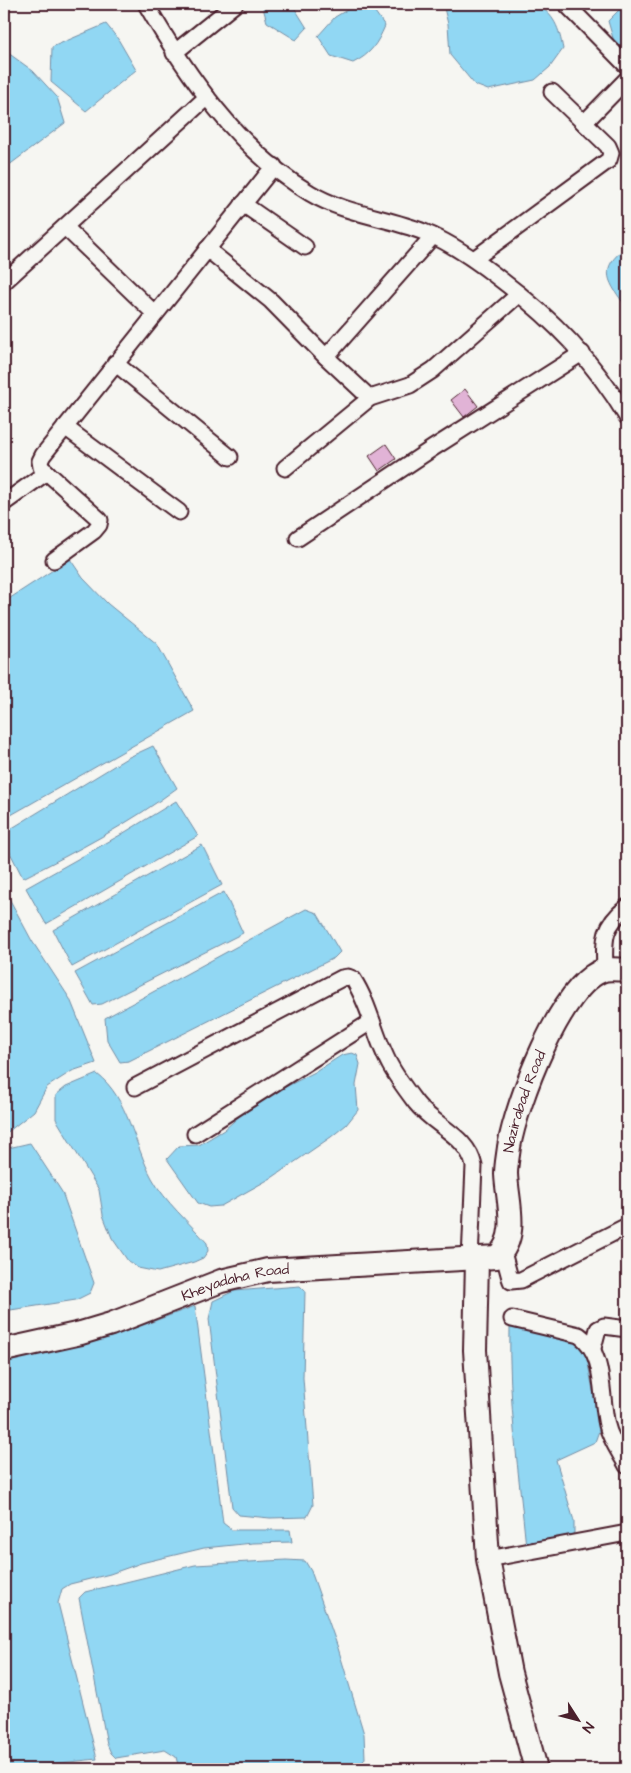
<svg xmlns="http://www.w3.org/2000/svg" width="631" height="1773" viewBox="0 0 631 1773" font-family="'Architects Daughter',sans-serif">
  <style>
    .water { fill: #91d7f3; stroke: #758da3 }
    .building { fill: #e1b3d6; stroke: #4a1f2b }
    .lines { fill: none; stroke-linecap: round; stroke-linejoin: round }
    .street-casing { stroke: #4a1f2b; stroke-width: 19 }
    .secondary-casing { stroke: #4a1f2b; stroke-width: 26 }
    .street { stroke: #f6f6f2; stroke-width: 15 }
    .secondary { stroke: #f6f6f2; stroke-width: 22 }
    .labels { text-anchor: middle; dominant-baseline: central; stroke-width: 4; stroke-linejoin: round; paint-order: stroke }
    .street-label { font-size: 15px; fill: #4a1f2b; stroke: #f6f6f2 }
  </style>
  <rect width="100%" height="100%" fill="#f6f6f2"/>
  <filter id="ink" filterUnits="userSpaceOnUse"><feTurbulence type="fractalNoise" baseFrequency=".02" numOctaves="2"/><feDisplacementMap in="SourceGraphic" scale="10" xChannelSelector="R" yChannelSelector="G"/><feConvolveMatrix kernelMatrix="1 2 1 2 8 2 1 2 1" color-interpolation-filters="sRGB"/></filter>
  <g filter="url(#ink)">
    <g class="water">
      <path d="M 262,4 L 292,4 L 307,28 L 296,40 L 267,22 Z"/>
      <path d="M 357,4 L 370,5 L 385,26 C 377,44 371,54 353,63 L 331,56 L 318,36 L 335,17 Z"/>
      <path d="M 443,4 L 535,4 C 555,14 559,29 563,49 L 550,67 L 535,80 L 488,90 L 475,85 L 450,55 L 448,24 Z"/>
      <path d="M 625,4 L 627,4 L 627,44 L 615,45 L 608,21 Z"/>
      <path d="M 106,24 L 118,39 L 136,70 L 86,111 L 51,82 L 52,47 Z"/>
      <path d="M 4,50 L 33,71 L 57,97 L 65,123 L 4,169 Z"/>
      <path d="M 627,247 L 627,308 C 609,283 596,269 627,247 Z"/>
      <path d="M 70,559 L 83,578 L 108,604 L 157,644 L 194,711 L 4,819 L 4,602 Z"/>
      <path d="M 153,746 L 177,788 C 129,824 77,851 23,878 L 4,841 L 4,833 L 127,758 Z"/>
      <path d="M 176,801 L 198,836 L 46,924 L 26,888 L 122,834 Z"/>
      <path d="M 202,845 L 222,885 L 72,967 L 53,930 Z"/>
      <path d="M 4,889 L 32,941 L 70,999 L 96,1063 L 72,1071 L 47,1087 L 34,1111 L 4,1135 Z"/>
      <path d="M 224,892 L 243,933 L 102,1004 L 93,1005 L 75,973 Z"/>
      <path d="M 306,909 L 317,913 L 340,952 L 334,958 L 129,1061 L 120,1062 L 107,1040 L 105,1018 Z"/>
      <path d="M 352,1053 L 357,1055 L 360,1064 L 356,1085 L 358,1110 L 346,1125 L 331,1137 L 273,1177 L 221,1206 L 209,1207 L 198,1203 L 167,1159 L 179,1146 L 199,1145 L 224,1130 L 254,1103 L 317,1071 L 342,1055 Z"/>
      <path d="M 97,1074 C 128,1097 134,1145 152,1178 C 165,1202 189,1222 207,1243 L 208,1251 L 203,1258 L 194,1262 L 158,1272 L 138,1268 L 128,1261 L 112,1238 L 103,1215 L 99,1190 L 56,1119 L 56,1095 L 66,1087 Z"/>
      <path d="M 30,1143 L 62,1192 L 94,1283 L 90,1293 L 76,1300 L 4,1311 L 4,1149 Z"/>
      <path d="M 300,1286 L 305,1291 L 303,1378 L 313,1505 L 307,1517 L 270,1518 L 239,1515 L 232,1507 L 209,1319 L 213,1301 L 234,1291 Z"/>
      <path d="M 195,1306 L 223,1523 L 232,1530 L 290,1530 L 292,1542 L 253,1543 L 204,1548 L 141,1563 L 110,1574 L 70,1584 L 62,1589 L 58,1603 L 97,1759 L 4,1769 L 4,1361 L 108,1338 Z"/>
      <path d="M 510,1327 L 522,1327 L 576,1343 L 586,1353 L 600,1428 L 595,1442 L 556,1460 L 574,1521 L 574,1533 L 562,1543 L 526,1547 C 519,1473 508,1401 510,1327 Z"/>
      <path d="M 286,1560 L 305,1561 L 311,1571 L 338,1648 L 364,1734 L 365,1758 L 359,1769 L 179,1769 L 176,1757 L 165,1750 L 116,1758 L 111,1753 L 107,1744 L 79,1598 L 85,1592 L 195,1565 Z"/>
    </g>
    <g class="building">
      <path d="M 465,389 L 478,406 L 464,417 L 451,400 Z"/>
      <path d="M 386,444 L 396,459 L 379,471 L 369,456 Z"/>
    </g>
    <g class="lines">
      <defs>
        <g id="street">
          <path d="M 146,4 C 186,74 239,151 310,193 C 345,214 386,217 424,232 C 452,243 477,261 500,279 C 554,320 592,359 627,417"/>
          <path d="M 566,4 L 627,66"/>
          <path d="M 174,53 L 235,4"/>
          <path d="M 584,123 L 627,79"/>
          <path d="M 243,204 L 305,247"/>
          <path d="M 65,227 L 155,314"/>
          <path d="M 207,249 L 271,301 L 326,357 L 370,398"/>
          <path d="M 474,259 L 609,160 L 611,153 L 608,146 L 552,92"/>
          <path d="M 4,282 L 207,97"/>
          <path d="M 326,357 L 433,236"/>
          <path d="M 115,363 L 230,457"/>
          <path d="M 65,427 L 179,512"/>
          <path d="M 285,468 L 370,398 L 410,385 L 433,370 L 519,294"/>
          <path d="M 4,503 L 47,472"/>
          <path d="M 298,538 L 433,448 L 582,353"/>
          <path d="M 54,560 L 94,531 L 99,525 L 100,520 L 41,467 L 40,461 L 43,455 L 274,166"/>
          <path d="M 605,970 C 604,940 602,927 627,907"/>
          <path d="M 135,1087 L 342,978 L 348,977 L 353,979 C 370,1005 375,1038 390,1065 C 397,1078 407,1091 416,1103 C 434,1126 468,1136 474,1166 L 470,1260"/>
          <path d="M 195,1134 L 372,1021"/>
          <path d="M 503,1252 L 510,1278 L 511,1281 L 521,1280 L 627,1226"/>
          <path d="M 512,1319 L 579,1335 C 606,1353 600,1396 607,1425 C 610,1439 620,1453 627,1466"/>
          <path d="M 593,1348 L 598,1329 L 604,1326 L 627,1329"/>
          <path d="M 488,1559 L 627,1533"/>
        </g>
        <g id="secondary">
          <path d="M 477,1260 L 475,1350 L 488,1559 L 510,1673 L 536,1769"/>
          <path id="s1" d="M 4,1350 L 81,1333 L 111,1324 L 221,1281 L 268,1270 L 497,1257 C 520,1236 507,1201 506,1174 C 506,1165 508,1156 509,1147 C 516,1105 561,983 604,970 C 611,968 620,970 627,970"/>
        </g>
      </defs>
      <use href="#street" class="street-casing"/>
      <use href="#secondary" class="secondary-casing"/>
      <use href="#street" class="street"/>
      <use href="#secondary" class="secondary"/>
    </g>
  </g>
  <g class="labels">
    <g class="street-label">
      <text stroke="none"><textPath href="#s1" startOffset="668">Nazirabad Road</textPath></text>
      <text stroke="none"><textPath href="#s1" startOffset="242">Kheyadaha Road</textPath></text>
    </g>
  </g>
  <rect width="631" height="1773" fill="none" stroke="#f6f6f2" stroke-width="20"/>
  <rect x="10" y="10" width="611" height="1753" fill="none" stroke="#4a1f2b" stroke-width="2" filter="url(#ink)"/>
  <g transform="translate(578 1720) rotate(126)" stroke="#f6f6f2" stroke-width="4" paint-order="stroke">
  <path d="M0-4L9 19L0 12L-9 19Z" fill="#4a1f2b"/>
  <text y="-8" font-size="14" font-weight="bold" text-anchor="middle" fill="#4a1f2b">N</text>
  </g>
</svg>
